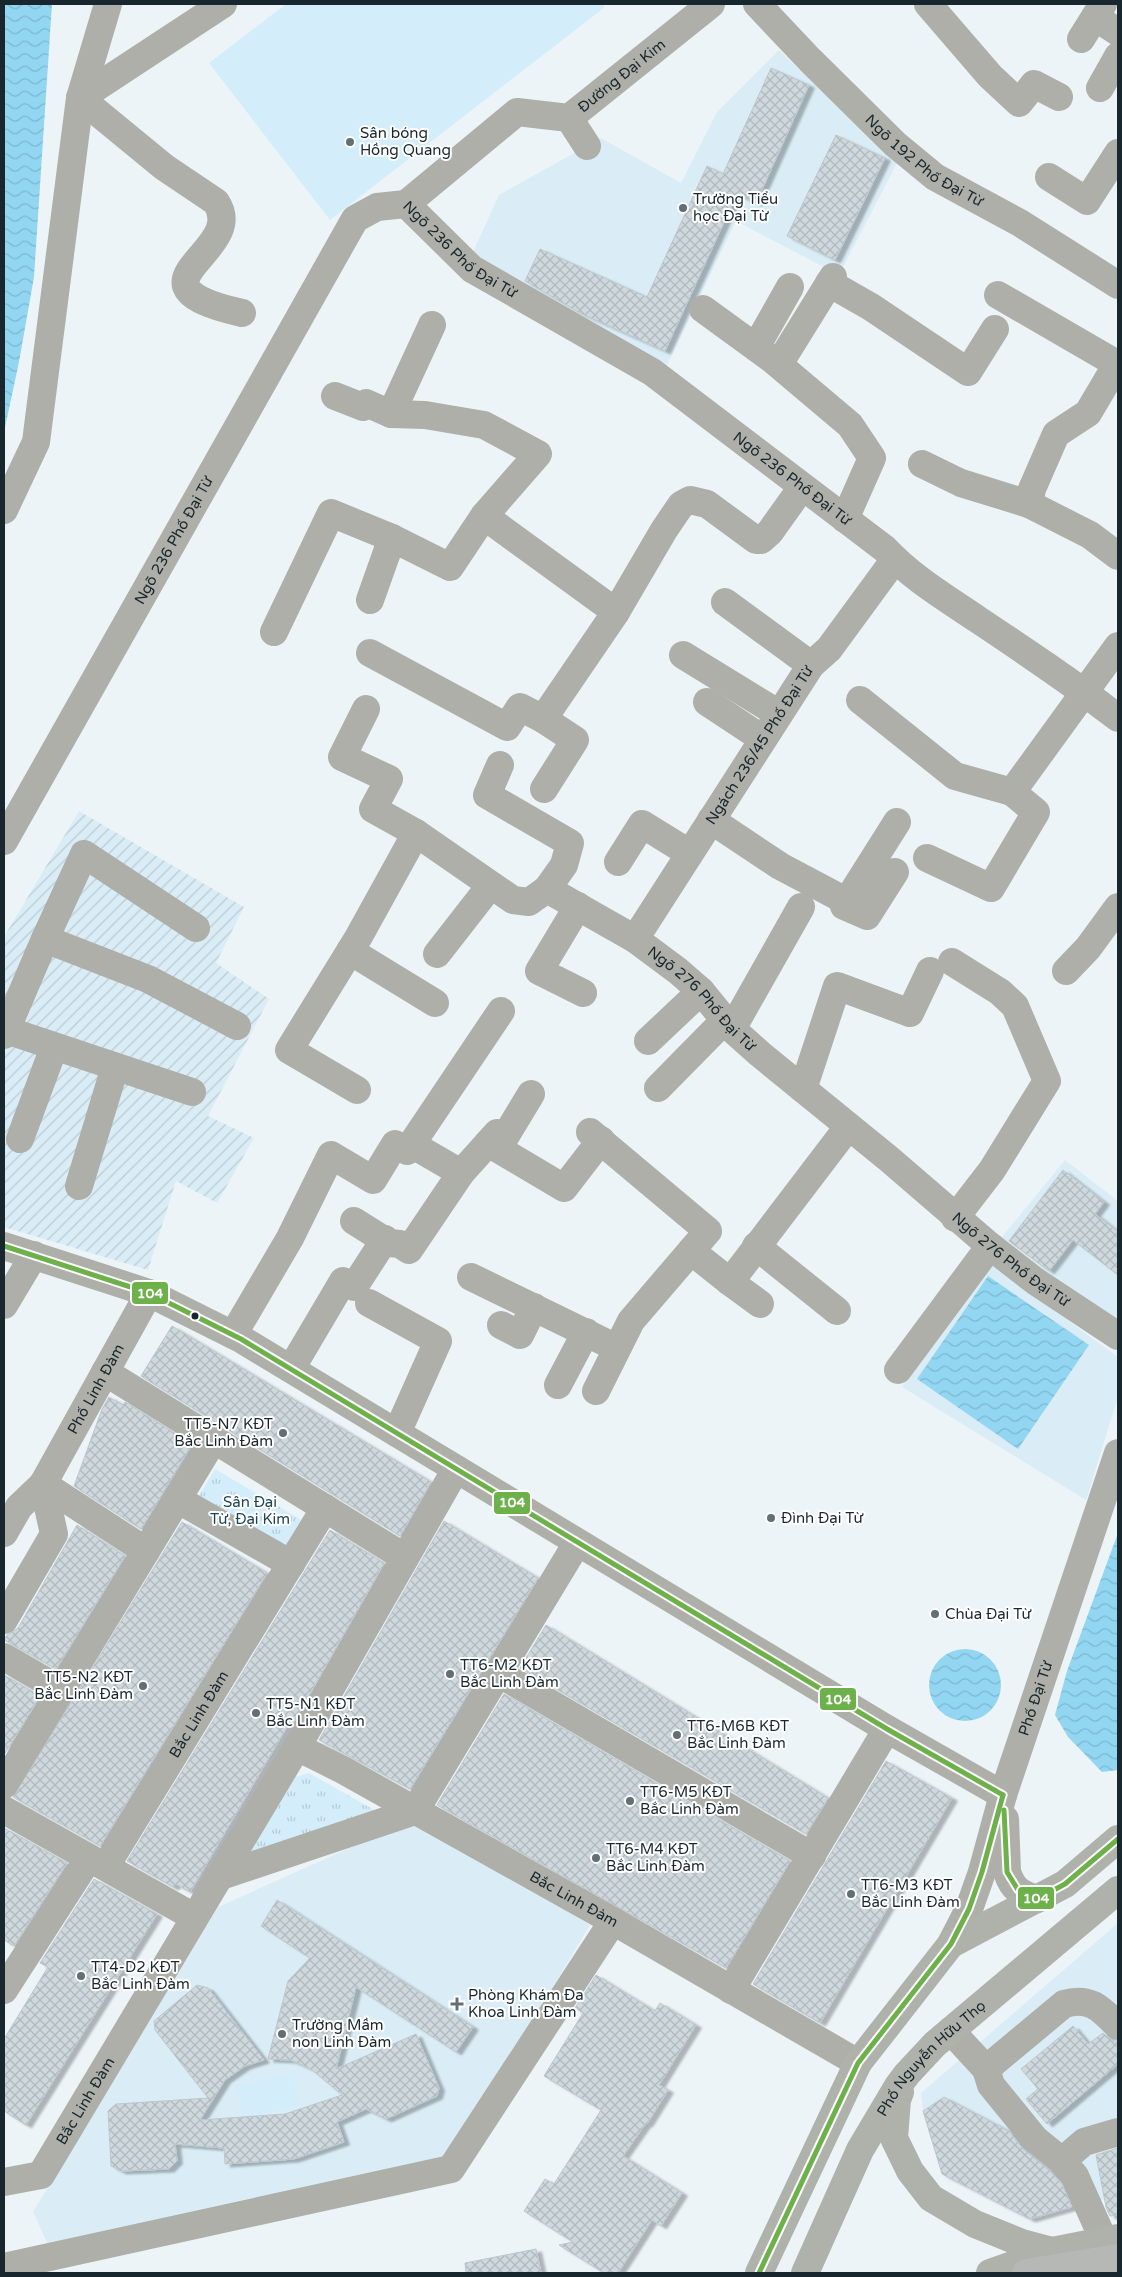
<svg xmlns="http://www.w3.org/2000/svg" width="1122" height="2277" viewBox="0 0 1122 2277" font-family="'Varela Round',sans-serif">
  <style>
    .built { fill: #daedf6 }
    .industrial { fill: url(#industrial-furrows) }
    .grass { fill: #d3eefa }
    .park { fill: url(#park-tufts) }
    .water { fill: url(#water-waves) }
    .building { fill: url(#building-cross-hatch); stroke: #bcc7cc; filter: url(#shadow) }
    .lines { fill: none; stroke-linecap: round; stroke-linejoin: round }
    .minor { stroke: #adafa8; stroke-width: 28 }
    .major { stroke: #afb2ab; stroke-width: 28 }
    .highway { stroke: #b5b8b5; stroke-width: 28 }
    .bus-1-casing { stroke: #fff; stroke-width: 9 }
    .bus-1 { stroke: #6db14a; stroke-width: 5 }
    .poi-dot { fill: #626f74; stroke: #fff; stroke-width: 2 }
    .bus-dot { fill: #18272d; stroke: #fff; stroke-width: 2 }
    .labels { text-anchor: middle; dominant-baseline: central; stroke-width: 4; stroke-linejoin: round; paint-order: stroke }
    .street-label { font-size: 15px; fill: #18272d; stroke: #fff }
    .poi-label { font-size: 15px; fill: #18272d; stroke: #fff; text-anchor: start }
    .park-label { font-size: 15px; fill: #1b4454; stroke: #fff }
    .line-badge { stroke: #fff; stroke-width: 2 }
    .badge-label { font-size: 14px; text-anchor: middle; font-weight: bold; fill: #fff }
  </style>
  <defs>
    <pattern id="industrial-furrows" width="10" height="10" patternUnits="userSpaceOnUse" patternTransform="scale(1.25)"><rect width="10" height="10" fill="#daedf6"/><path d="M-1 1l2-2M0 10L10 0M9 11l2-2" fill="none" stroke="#bacbd3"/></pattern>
    <pattern id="park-tufts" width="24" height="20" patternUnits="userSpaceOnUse" patternTransform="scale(1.25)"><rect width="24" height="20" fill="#d3eefa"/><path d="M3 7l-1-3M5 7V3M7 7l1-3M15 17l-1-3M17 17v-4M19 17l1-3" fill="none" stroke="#b4ccd7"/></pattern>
    <pattern id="water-waves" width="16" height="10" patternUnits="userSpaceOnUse" patternTransform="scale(1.25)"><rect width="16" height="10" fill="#92d6f2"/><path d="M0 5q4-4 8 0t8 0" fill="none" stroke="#7db8d0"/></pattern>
    <pattern id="building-cross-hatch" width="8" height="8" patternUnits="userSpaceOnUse" patternTransform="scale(1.25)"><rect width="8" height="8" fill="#ced8dd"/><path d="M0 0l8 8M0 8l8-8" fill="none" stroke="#b0b9be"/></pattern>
    <filter id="shadow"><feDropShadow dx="5.5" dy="3" stdDeviation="1" flood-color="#0004"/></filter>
  </defs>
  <rect width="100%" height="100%" fill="#ecf4f8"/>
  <g class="built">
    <path d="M 779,50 L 897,163 L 839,275 L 736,221 L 667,365 L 466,267 L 499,195 L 601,138 L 681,183 L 717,112 Z"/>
    <path d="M 1065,1160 L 1118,1201 L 1118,1333 L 996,1244 Z"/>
    <path d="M 988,1262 L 1118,1357 L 1118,1397 L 1086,1500 L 902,1387 Z"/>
    <path d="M 416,1818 L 590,1925 L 447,2163 L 50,2249 L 33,2212 L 218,1907 Z"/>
    <path d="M 1118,1923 L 1118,2196 L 1030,2219 L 942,2174 L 923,2111 L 921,2093 Z"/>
  </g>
  <path class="industrial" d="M 79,811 L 244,907 L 216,963 L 269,999 L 208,1116 L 254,1138 L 217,1203 L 176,1181 L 148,1270 L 4,1227 L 4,937 Z"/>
  <g class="grass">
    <path d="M 286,4 L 603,4 L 605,7 L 330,220 L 209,63 Z"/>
    <path d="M 293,2074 L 300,2107 L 242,2118 L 236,2085 Z"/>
  </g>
  <g class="park">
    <path d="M 215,1469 L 303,1521 L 285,1552 L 196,1501 Z"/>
    <path d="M 309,1773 L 383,1815 L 244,1855 L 285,1780 Z"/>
  </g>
  <g class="water">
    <path d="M 4,4 L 52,4 L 34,277 L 19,362 L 4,432 Z"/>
    <path d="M 988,1276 L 1089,1345 L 1018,1449 L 917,1379 Z"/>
    <path d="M 1118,1533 L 1118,1770 L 1102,1772 L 1068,1737 L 1055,1715 L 1067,1671 Z"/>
    <circle cx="965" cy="1685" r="36"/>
  </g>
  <g class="building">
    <path d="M 771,68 L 809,85 L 756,203 L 737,194 L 665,351 L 580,313 L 525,281 L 540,249 L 647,297 L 707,166 L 723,174 Z"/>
    <path d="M 836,135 L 885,158 L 835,260 L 787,236 Z"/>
    <path d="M 1063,1170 L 1104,1202 L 1095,1214 L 1118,1232 L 1118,1275 L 1073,1240 L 1049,1271 L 1009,1241 Z"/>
    <path d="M 172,1326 L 431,1482 L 400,1536 L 141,1376 Z"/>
    <path d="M 109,1397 L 123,1405 L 125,1402 L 192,1444 L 141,1529 L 74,1486 L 102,1409 Z"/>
    <path d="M 444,1521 L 538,1578 L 410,1789 L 319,1740 Z"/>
    <path d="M 182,1522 L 267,1573 L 100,1846 L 13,1797 Z"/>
    <path d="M 77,1525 L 125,1556 L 56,1669 L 4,1640 L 7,1635 L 18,1628 Z"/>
    <path d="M 330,1530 L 384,1563 L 291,1727 L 288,1725 L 190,1892 L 176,1884 L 173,1887 L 127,1861 Z"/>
    <path d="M 546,1625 L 828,1798 L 806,1834 L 520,1668 Z"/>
    <path d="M 4,1675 L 40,1696 L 4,1755 Z"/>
    <path d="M 504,1694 L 790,1861 L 726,1968 L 437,1805 Z"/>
    <path d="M 886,1761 L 952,1798 L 820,2023 L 753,1984 Z"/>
    <path d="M 4,1828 L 67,1863 L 14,1946 L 4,1940 Z"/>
    <path d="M 94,1879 L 157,1914 L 26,2125 L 4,2111 L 4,2039 L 48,1967 L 40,1963 Z"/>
    <path d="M 277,1900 L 473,2027 L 456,2052 L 356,1987 L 336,2069 L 416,2034 L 439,2088 L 437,2096 L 386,2119 L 366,2109 L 337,2122 L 344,2142 L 294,2159 L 225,2164 L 224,2148 L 175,2144 L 177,2161 L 169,2169 L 121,2171 L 111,2166 L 108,2111 L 116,2104 L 208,2098 L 155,2030 L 154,2021 L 197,1985 L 208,1988 L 264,2060 L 245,2066 L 225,2080 L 200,2120 L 285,2114 L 342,2095 L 311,2069 L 291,2060 L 268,2059 L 288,1981 L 310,1958 L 261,1926 Z"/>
    <path d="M 596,1975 L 655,2011 L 660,2003 L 696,2025 L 659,2085 L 668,2090 L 647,2124 L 646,2123 L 623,2156 L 682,2193 L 661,2226 L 652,2220 L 618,2273 L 604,2273 L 559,2245 L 573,2242 L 524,2211 L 545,2179 L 554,2184 L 601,2110 L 544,2076 L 583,2013 L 575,2008 Z"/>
    <path d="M 1073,2026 L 1088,2044 L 1103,2033 L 1113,2041 L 1118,2041 L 1118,2064 L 1047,2124 L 1026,2099 L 1038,2089 L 1021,2069 Z"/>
    <path d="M 944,2097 L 1009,2131 L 1023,2149 L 1051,2172 L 1062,2184 L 1072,2207 L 1030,2219 L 942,2174 L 923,2111 Z"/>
    <path d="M 1118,2148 L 1118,2215 L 1110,2216 L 1106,2207 L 1096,2155 Z"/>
    <path d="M 536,2249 L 541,2273 L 466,2273 L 465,2263 Z"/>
  </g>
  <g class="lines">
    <g class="minor">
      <path id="s1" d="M 757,4 L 810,60 L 895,144 L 935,177 L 1020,223 L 1118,285"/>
      <path d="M 928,4 L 990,76 L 1019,103 L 1034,84 L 1059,97"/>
      <path d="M 1095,17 L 1118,32"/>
      <path d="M 1081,39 L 1103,4"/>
      <path d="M 1100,88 L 1118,56"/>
      <path d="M 80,98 L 164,167 L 216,202 C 250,252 113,284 242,313"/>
      <path d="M 80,98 L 223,4"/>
      <path d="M 569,118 L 587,146"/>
      <path d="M 1049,177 L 1087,201 L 1118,153"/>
      <path id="s2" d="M 406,204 L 472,269 L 652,372 L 885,549 C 911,577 946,598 977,619 C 1025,651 1073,683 1118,718"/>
      <path id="s3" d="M 406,204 L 517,112 L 569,118 L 711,4"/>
      <path d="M 829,283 L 871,307 L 968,372 L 995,329"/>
      <path d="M 998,295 L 1117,364 L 1088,413 L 1056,434 L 1032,489 L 1029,504 L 1090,535 L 1118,556"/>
      <path d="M 703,309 L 773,360 L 850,425 L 872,458 L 845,519"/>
      <path d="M 756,347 L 790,287"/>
      <path d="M 779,364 L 833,277"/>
      <path d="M 335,396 L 363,407 L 366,403 L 391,414 L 425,415 L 484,425 L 538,454 L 484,516"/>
      <path d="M 391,414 L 432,325"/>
      <path d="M 922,464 L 961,483 L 1029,504"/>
      <path d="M 4,510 L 36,442 L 80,98 L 108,4"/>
      <path d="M 370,600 L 392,538"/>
      <path d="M 725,602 L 811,665"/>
      <path d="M 274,632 L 331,513 L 392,538 L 450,567 L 484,516 L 616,612 L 664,530 L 681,505 L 690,500 L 707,504 L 756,540 L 761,540 L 770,532 L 802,487"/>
      <path d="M 370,653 L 507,727 L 520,707 L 543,719 L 616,612"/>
      <path d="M 683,655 L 779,714"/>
      <path d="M 860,700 L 955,776 L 1012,792 L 1118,646"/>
      <path d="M 707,702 L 763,739"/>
      <path id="s4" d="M 366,709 L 342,757 L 389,779 L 373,809 L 416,833 L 513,900 L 529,902 L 547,889 L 635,939 L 678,971 L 701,991 L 732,1029 L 760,1054 L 889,1159 L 990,1246 L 1035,1281 L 1118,1336"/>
      <path d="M 543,719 L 575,740 L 544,789"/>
      <path d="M 500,765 L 487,795 L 570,843 L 564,865 L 547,889"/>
      <path d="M 711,820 L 780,866 L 846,901"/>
      <path id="s5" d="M 4,841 L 355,219 L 377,207 L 406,204"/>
      <path d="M 927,858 L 991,888 L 1036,812 L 1012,792"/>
      <path d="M 618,862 L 642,824 L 689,853"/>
      <path d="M 895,872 L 867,916 L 844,906 L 897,822"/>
      <path d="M 578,906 L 539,971 L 583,993"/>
      <path d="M 45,939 L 84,854 L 196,928"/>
      <path id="s6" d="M 635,939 L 811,665 L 829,649 L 895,559"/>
      <path d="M 350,951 L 435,1003"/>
      <path d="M 437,954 L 490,886"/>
      <path d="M 952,962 L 1000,992 L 1015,1006 L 1047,1081 L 992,1170 L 955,1218"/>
      <path d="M 1066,971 L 1088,948 L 1118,907"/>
      <path d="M 732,1029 L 801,907"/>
      <path d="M 6,1030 L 192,1092"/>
      <path d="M 4,1035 L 45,939 L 148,979 L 237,1026"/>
      <path d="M 648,1041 L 701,991"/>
      <path d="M 658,1088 L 725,1020"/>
      <path d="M 803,1089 L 837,986 L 910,1013 L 930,971"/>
      <path d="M 357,1090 L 289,1050 L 358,938 L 416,833"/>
      <path d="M 590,1132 L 708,1231 L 631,1321 L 596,1391"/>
      <path d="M 20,1139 L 54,1047"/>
      <path d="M 488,1143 L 564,1188 L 601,1140"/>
      <path d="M 411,1144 L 461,1173"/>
      <path d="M 79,1186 L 115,1067"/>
      <path d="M 354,1221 L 389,1243 L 400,1244 L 409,1250 L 461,1173 L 497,1133 L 505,1137 L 531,1094"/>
      <path d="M 4,1246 L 149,1293 L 241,1339 L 887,1729 L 1003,1795"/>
      <path d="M 756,1246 L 837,1311"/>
      <path d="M 691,1251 L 730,1282 L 848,1127"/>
      <path d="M 471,1277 L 617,1348"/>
      <path d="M 730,1282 L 760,1304"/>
      <path d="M 369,1303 L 438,1341 L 397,1433"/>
      <path d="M 4,1305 L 34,1255"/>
      <path d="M 501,1325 L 520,1335 L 534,1307"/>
      <path d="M 233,1335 L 290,1238 L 331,1155 L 373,1180 L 395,1144 L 407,1151 L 501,1011"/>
      <path d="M 291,1369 L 343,1281 L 354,1287 L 385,1239"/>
      <path d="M 898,1370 L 990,1246"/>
      <path d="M 105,1372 L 404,1557"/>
      <path d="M 558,1385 L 586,1332"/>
      <path d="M 43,1484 L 146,1551"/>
      <path d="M 177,1499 L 291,1564"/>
      <path id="s7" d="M 4,1533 L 19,1507 L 43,1484 L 149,1293"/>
      <path d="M 4,1620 L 54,1534 L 43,1484"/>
      <path d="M 4,1657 L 61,1690"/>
      <path d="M 498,1673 L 812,1856"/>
      <path id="s8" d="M 297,1747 L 343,1770 L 613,1921 L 858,2063"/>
      <path d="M 4,1785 L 214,1439"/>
      <path d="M 4,1810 L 194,1917"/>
      <path d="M 1005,1819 L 1007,1872 C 1013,1890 1020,1893 1037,1899"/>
      <path id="s9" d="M 106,1866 L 325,1508"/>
      <path d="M 218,1877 L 415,1811 L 577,1543"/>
      <path id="s10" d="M 951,1944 L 969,1909 L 982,1872 L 1003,1795 L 1118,1453"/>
      <path d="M 4,1990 L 89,1858"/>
      <path d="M 731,1990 L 887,1729"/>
      <path d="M 951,2031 L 986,2069 L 991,2085 L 1035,2139 L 1062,2161 L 1075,2176 L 1104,2241"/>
      <path d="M 986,2069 L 1064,2004 C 1090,1996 1101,2009 1118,2026"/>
      <path d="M 1062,2161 L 1084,2142 L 1118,2132"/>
      <path id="s11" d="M 4,2182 L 41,2175 L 297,1747 L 456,1469"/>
      <path d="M 4,2267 L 451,2169 L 613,1921"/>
    </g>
    <g class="major">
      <path d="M 900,2092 L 897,2100 L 894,2138 L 910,2171 L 931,2198 L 975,2224 L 1022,2243 L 1052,2251"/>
      <path d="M 759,2273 L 858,2063 L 951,1944 L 1065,1884 L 1118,1839"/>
      <path id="s12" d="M 805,2273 L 860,2150 L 898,2086 L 907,2074 L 935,2044 L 1118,1890"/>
      <path d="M 990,2273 L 1052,2251 L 1118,2238"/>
    </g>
    <path class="highway" d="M 1026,2273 L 1118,2258"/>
    <defs>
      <g id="bus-1">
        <path d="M 4,1246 L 149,1293 L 241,1339 L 887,1729 L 1003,1795"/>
        <path d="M 1004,1810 L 1007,1872 L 1018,1890 L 1037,1899 L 1065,1884 L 1118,1839"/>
        <path d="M 759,2273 L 858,2063 L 951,1944 L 969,1909 L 982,1872 L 1003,1795"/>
      </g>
    </defs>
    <use href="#bus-1" class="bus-1-casing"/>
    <use href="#bus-1" class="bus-1"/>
  </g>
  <g class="poi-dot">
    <circle cx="350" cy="142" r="5"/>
    <circle cx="683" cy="208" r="5"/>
    <circle cx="283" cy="1433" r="5"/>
    <circle cx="771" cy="1518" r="5"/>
    <circle cx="935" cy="1614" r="5"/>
    <circle cx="450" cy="1674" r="5"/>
    <circle cx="143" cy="1686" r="5"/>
    <circle cx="256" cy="1713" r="5"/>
    <circle cx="677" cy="1735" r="5"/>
    <circle cx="630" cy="1801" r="5"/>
    <circle cx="596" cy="1858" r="5"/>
    <circle cx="851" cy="1894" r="5"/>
    <circle cx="81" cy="1976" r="5"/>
    <path d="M454.5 1996.5h5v5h5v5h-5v5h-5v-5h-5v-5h5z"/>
    <circle cx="282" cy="2034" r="5"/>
  </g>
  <circle class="bus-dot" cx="195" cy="1316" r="4.5"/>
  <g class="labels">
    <g class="street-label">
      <text stroke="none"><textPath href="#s3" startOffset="264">Đường Đại Kim</textPath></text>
      <text stroke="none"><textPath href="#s1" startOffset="230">Ngõ 192 Phố Đại Từ</textPath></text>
      <text stroke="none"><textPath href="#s2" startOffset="71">Ngõ 236 Phố Đại Từ</textPath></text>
      <text stroke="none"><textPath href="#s2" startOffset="476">Ngõ 236 Phố Đại Từ</textPath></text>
      <text stroke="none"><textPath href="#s5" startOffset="345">Ngõ 236 Phố Đại Từ</textPath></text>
      <text stroke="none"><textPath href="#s6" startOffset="230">Ngách 236/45 Phố Đại Từ</textPath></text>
      <text stroke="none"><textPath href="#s4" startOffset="536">Ngõ 276 Phố Đại Từ</textPath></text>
      <text stroke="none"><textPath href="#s4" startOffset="941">Ngõ 276 Phố Đại Từ</textPath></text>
      <text stroke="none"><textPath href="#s7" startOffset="172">Phố Linh Đàm</textPath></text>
      <text stroke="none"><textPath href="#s10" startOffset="260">Phố Đại Từ</textPath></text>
      <text stroke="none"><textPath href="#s9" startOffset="178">Bắc Linh Đàm</textPath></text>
      <text stroke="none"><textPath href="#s8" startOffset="316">Bắc Linh Đàm</textPath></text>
      <text stroke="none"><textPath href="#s12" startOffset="252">Phố Nguyễn Hữu Thọ</textPath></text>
      <text stroke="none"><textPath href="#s11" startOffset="124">Bắc Linh Đàm</textPath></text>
    </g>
    <g class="poi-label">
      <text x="360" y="133">Sân bóng<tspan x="360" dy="17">Hồng Quang</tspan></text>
      <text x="693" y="199">Trường Tiểu<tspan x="693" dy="17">học Đại Từ</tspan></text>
      <text x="273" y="1424" text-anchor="end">TT5-N7 KĐT<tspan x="273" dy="17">Bắc Linh Đàm</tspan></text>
      <text x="781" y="1518">Đình Đại Từ</text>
      <text x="945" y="1614">Chùa Đại Từ</text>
      <text x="460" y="1665">TT6-M2 KĐT<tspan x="460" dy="17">Bắc Linh Đàm</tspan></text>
      <text x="133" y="1677" text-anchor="end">TT5-N2 KĐT<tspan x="133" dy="17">Bắc Linh Đàm</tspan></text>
      <text x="266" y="1704">TT5-N1 KĐT<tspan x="266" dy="17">Bắc Linh Đàm</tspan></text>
      <text x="687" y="1726">TT6-M6B KĐT<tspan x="687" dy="17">Bắc Linh Đàm</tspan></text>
      <text x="640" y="1792">TT6-M5 KĐT<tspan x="640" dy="17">Bắc Linh Đàm</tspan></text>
      <text x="606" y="1849">TT6-M4 KĐT<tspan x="606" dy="17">Bắc Linh Đàm</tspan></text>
      <text x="861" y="1885">TT6-M3 KĐT<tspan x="861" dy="17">Bắc Linh Đàm</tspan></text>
      <text x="91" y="1967">TT4-D2 KĐT<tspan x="91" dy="17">Bắc Linh Đàm</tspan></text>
      <text x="468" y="1995">Phòng Khám Đa<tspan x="468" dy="17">Khoa Linh Đàm</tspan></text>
      <text x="292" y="2025">Trường Mầm<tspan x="292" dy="17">non Linh Đàm</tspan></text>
    </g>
    <g class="park-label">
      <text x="250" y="1502">Sân Đại<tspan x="250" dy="17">Từ, Đại Kim</tspan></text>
    </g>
  </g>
  <g class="line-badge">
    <rect x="131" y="1281" width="38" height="24" rx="5" fill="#6db14a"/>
    <rect x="493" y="1491" width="38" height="24" rx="5" fill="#6db14a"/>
    <rect x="819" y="1687" width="38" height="24" rx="5" fill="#6db14a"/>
    <rect x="1017" y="1886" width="38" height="24" rx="5" fill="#6db14a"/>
  </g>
  <g class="badge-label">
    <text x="150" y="1298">104</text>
    <text x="512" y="1507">104</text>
    <text x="838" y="1704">104</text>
    <text x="1036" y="1903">104</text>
  </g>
  <rect width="1122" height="2277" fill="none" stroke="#18272d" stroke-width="10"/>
</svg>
